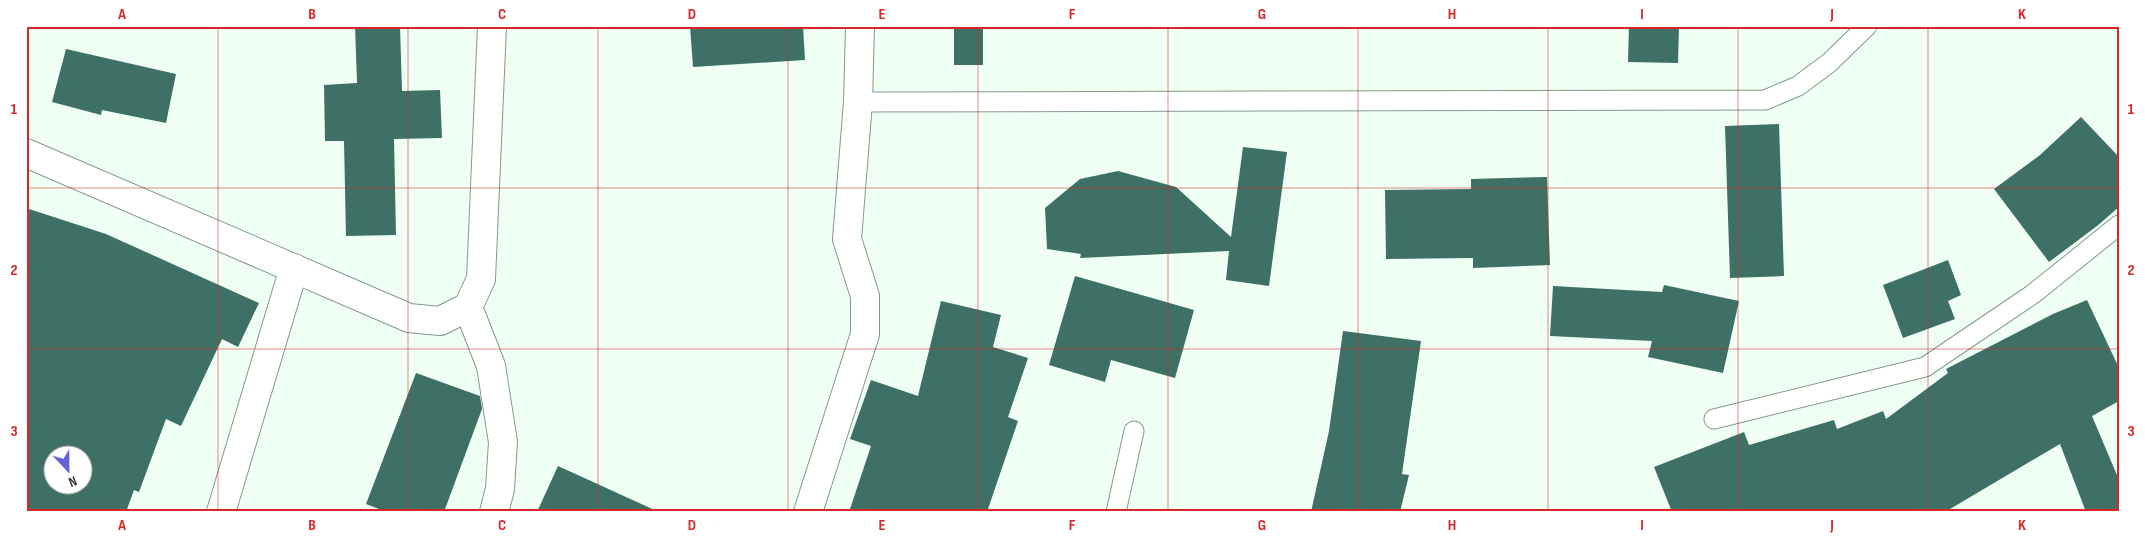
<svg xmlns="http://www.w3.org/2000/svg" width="2145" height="538" viewBox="0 0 2145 538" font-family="'Sofia Sans Condensed',sans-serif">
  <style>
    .building { fill: #3e7065; fill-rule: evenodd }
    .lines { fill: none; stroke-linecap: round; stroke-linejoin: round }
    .service-casing { stroke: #849a89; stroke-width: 21 }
    .minor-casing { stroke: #849a89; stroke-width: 30 }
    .service { stroke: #fff; stroke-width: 19 }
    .minor { stroke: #fff; stroke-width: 28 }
    .grid { fill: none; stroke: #d62828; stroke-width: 1; stroke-opacity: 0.55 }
    .neatline { fill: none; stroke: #d62828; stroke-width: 2 }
    .grid-label { font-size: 16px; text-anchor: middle; font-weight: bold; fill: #d62828 }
  </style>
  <rect width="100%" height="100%" fill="#f0fff4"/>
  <g class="building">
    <path d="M 355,26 L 400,26 L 402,91 L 440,90 L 442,138 L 394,139 L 396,235 L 346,236 L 344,141 L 325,141 L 324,85 L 357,83 Z"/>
    <path d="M 690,26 L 803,26 L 805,60 L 693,67 Z"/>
    <rect x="954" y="26" width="29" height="39"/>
    <path d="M 1629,26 L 1679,26 L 1678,63 L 1628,62 Z"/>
    <path d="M 66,49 L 176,74 L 166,123 L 102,110 L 101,115 L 52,102 Z"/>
    <path d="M 2081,117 L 2119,157 L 2119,207 L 2097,226 L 2049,262 L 1994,189 L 2040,155 Z"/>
    <path d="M 1779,124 L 1784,276 L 1730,278 L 1725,126 Z"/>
    <path d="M 1243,147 L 1287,152 L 1269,286 L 1226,280 L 1229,251 L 1080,258 L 1081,254 L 1047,249 L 1045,208 L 1080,179 L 1118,171 L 1176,187 L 1231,237 Z"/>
    <path d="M 1547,177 L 1550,265 L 1473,268 L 1473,258 L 1386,259 L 1385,190 L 1471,189 L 1471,179 Z"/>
    <path d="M 26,208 L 106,234 L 259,303 L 238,347 L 222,339 L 181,426 L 166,419 L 139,492 L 134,490 L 126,512 L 26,512 ZM 52,456 L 82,456 L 82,486 L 52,486 Z"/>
    <path d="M 1948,260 L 1961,295 L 1948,301 L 1955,319 L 1903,338 L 1883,285 Z"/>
    <path d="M 1075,276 L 1194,310 L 1175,378 L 1111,360 L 1105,382 L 1049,365 Z"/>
    <path d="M 1664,285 L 1739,301 L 1723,373 L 1648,357 L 1652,341 L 1550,336 L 1553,286 L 1662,292 Z"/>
    <path d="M 2087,300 L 2119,368 L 2119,401 L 2092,416 L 2119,480 L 2119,512 L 2086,512 L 2060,444 L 1945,512 L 1672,512 L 1654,467 L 1744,432 L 1749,445 L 1834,420 L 1837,429 L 1883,411 L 1886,419 L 1948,373 L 1946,369 L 2053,314 Z"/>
    <path d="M 941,301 L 1001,315 L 993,347 L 1028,358 L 1008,417 L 1018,421 L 987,512 L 849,512 L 871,446 L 850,439 L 871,380 L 918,396 Z"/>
    <path d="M 1343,331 L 1421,341 L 1402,474 L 1409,475 L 1400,512 L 1311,512 L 1329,431 Z"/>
    <path d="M 416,373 L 480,396 L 482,409 L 444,512 L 387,512 L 366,504 Z"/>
    <path d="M 558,466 L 659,512 L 537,512 Z"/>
  </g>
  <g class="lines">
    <defs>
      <g id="service">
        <path d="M 858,102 L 1765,100 L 1798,86 L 1829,63 L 1867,26"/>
        <path d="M 1714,419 L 1925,367 L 2033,294 L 2119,225"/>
        <path d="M 1116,512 L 1134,431"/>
      </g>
      <g id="minor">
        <path d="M 26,153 L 409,318 L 440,321 L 468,307 L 481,279 L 492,26"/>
        <path d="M 468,307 L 491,366 L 503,442 L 500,489 L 494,512"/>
        <path d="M 221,512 L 294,268"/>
        <path d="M 808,512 L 865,334 L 865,296 L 847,239 L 858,102 L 860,26"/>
      </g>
    </defs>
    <use href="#service" class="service-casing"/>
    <use href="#minor" class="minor-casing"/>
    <use href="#service" class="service"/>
    <use href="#minor" class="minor"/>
  </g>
  <path class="grid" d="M 218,26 L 218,512M 408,26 L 408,512M 598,26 L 598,512M 788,26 L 788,512M 978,26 L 978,512M 1168,26 L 1168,512M 1358,26 L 1358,512M 1548,26 L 1548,512M 1738,26 L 1738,512M 1928,26 L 1928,512M 26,188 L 2119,188M 26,349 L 2119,349"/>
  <rect width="2145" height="538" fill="none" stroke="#ffffff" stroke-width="55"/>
  <g transform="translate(68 470) rotate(158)"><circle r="24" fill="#ffffff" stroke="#abaeab"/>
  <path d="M0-4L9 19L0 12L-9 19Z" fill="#685fd9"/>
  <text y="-8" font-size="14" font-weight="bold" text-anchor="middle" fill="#2c352e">N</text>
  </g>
  <rect x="28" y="28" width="2090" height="482" class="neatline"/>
  <g class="grid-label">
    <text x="122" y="19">A</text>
    <text x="312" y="19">B</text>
    <text x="502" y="19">C</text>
    <text x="692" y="19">D</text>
    <text x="882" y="19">E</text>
    <text x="1072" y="19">F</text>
    <text x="1262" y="19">G</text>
    <text x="1452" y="19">H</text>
    <text x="1642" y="19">I</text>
    <text x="1832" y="19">J</text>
    <text x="2022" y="19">K</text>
    <text x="14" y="114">1</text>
    <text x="2131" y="114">1</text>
    <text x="14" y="275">2</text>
    <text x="2131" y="275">2</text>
    <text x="14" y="436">3</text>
    <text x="2131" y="436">3</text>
    <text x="122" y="530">A</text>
    <text x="312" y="530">B</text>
    <text x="502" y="530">C</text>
    <text x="692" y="530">D</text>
    <text x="882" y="530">E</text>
    <text x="1072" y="530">F</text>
    <text x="1262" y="530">G</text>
    <text x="1452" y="530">H</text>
    <text x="1642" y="530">I</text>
    <text x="1832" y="530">J</text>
    <text x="2022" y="530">K</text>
  </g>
</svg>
